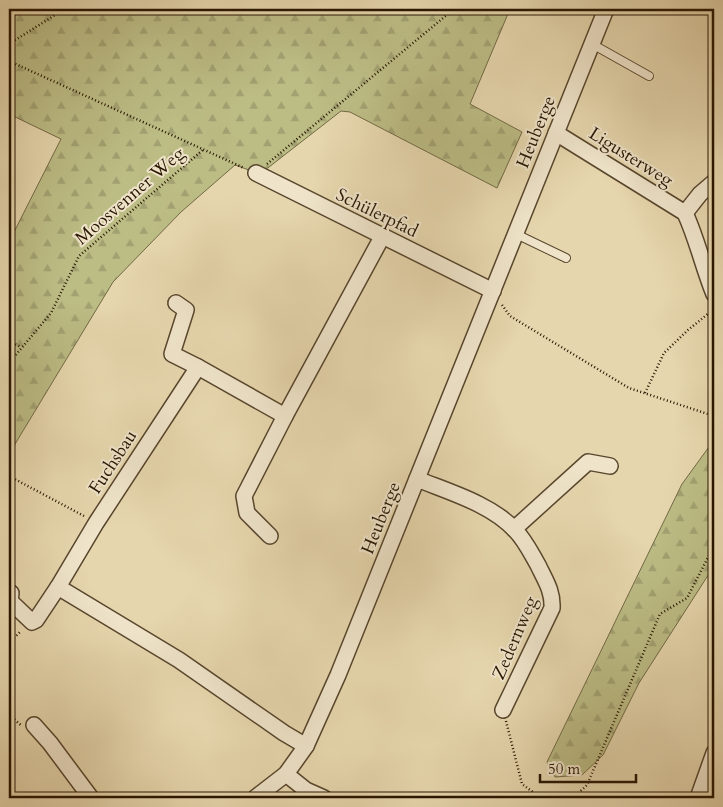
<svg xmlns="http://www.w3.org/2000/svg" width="723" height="807" viewBox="0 0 723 807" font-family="Cardo,serif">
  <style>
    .forest { fill: url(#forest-firs); stroke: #726944 }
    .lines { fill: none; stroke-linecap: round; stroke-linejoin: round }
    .lane-casing { stroke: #58462d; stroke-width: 10 }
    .street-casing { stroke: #58462d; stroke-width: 18 }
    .path { stroke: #281602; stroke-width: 2.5; stroke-dasharray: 1 2.5; stroke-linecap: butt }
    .lane { stroke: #efe4ca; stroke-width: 8 }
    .street { stroke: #efe4ca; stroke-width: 15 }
    .labels { text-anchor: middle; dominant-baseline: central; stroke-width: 4; stroke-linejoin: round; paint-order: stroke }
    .street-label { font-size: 18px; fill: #281602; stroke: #efe4ca }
  </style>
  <defs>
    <pattern id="forest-firs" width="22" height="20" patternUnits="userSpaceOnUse" patternTransform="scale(1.25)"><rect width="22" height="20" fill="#bcbc85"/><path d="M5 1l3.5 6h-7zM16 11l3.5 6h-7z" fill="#a2a171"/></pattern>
  </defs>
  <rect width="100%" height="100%" fill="#e6d6ad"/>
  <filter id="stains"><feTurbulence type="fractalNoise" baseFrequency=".004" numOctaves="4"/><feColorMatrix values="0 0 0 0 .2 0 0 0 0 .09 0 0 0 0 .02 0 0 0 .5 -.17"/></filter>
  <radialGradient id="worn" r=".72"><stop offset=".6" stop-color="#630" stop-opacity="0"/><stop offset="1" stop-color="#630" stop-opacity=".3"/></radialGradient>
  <g class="forest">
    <path d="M 9,9 L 510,9 L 470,104 L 522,132 L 497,188 L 350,112 L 341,111 L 260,174 L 235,165 L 181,212 L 113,282 L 9,454 L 9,242 L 61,139 L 9,114 Z"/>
    <path d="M 714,440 L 714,566 L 639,683 L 603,755 L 582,775 L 555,777 L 547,762 L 682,484 Z"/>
  </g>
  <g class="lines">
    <defs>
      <g id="lane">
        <path d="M 592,44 L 649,76"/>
        <path d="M 516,234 L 566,258"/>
      </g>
      <g id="street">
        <path d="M 556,133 L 685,213 C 697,239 703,267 714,294"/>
        <path d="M 256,173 L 493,291"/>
        <path d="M 685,213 L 700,194 L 714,182"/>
        <path d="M 176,303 L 186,310 L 172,354 L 198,367"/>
        <path d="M 417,479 C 449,492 491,504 515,530 C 525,540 531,553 538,565 C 545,580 553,591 552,608 L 503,710"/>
        <path d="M 514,529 L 588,462 L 610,466"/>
        <path d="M 270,536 L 247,513 L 244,496 L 285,416"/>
        <path d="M 11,593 L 10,601 L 32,622 L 36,620 L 58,587"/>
        <path d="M 34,725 L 50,743 L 91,798"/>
        <path d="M 306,746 L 284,733 L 179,660 L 58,587 L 96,523 L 198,367 L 285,416 L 382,237"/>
        <path d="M 286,774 L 306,790 L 324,798"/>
        <path d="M 255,798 L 286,774 L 306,746 L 338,675 L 606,9"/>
        <path d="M 698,798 L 714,753"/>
      </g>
    </defs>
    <use href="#lane" class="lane-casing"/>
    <use href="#street" class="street-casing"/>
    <g class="path">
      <path d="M 9,44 L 55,15 L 62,9"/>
      <path d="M 9,61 L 244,168"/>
      <path d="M 267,164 L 454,9"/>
      <path d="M 502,305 L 510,316 L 629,388 L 714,416"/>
      <path d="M 9,341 L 21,347"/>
      <path d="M 9,363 L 51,313 L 79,256 L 204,149"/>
      <path d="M 645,393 L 664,353 L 688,330 L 714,309"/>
      <path d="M 9,476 L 84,516"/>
      <path d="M 9,643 L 21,631"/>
      <path d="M 9,715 L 22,726"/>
      <path d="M 506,721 L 522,784 L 541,798"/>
      <path d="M 573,798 L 587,785 L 660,614 L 687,598 L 714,546"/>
    </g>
    <use href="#lane" class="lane"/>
    <use href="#street" class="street"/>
  </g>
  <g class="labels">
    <g class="street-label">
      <text transform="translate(536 132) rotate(-68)">Heuberge</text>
      <text transform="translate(631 157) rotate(32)">Ligusterweg</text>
      <text transform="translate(130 196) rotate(-41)">Moosvenner Weg</text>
      <text transform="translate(377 213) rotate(26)">Schülerpfad</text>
      <text transform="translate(113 462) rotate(-57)">Fuchsbau</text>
      <text transform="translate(381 518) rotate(-68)">Heuberge</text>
      <text transform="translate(515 638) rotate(-67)">Zedernweg</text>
    </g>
  </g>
  <rect width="723" height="807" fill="none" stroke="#e6d6ad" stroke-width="30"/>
  <rect x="10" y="10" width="703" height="787" fill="none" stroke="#281602" stroke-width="2.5"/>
  <rect x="15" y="15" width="693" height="777" fill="none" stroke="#281602"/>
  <path d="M540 774v8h96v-8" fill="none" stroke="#281602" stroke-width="2.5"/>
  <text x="548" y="774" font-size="15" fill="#281602" stroke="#efe4ca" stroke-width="4" paint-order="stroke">50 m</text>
  <rect width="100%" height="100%" filter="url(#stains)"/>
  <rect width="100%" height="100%" fill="url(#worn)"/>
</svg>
